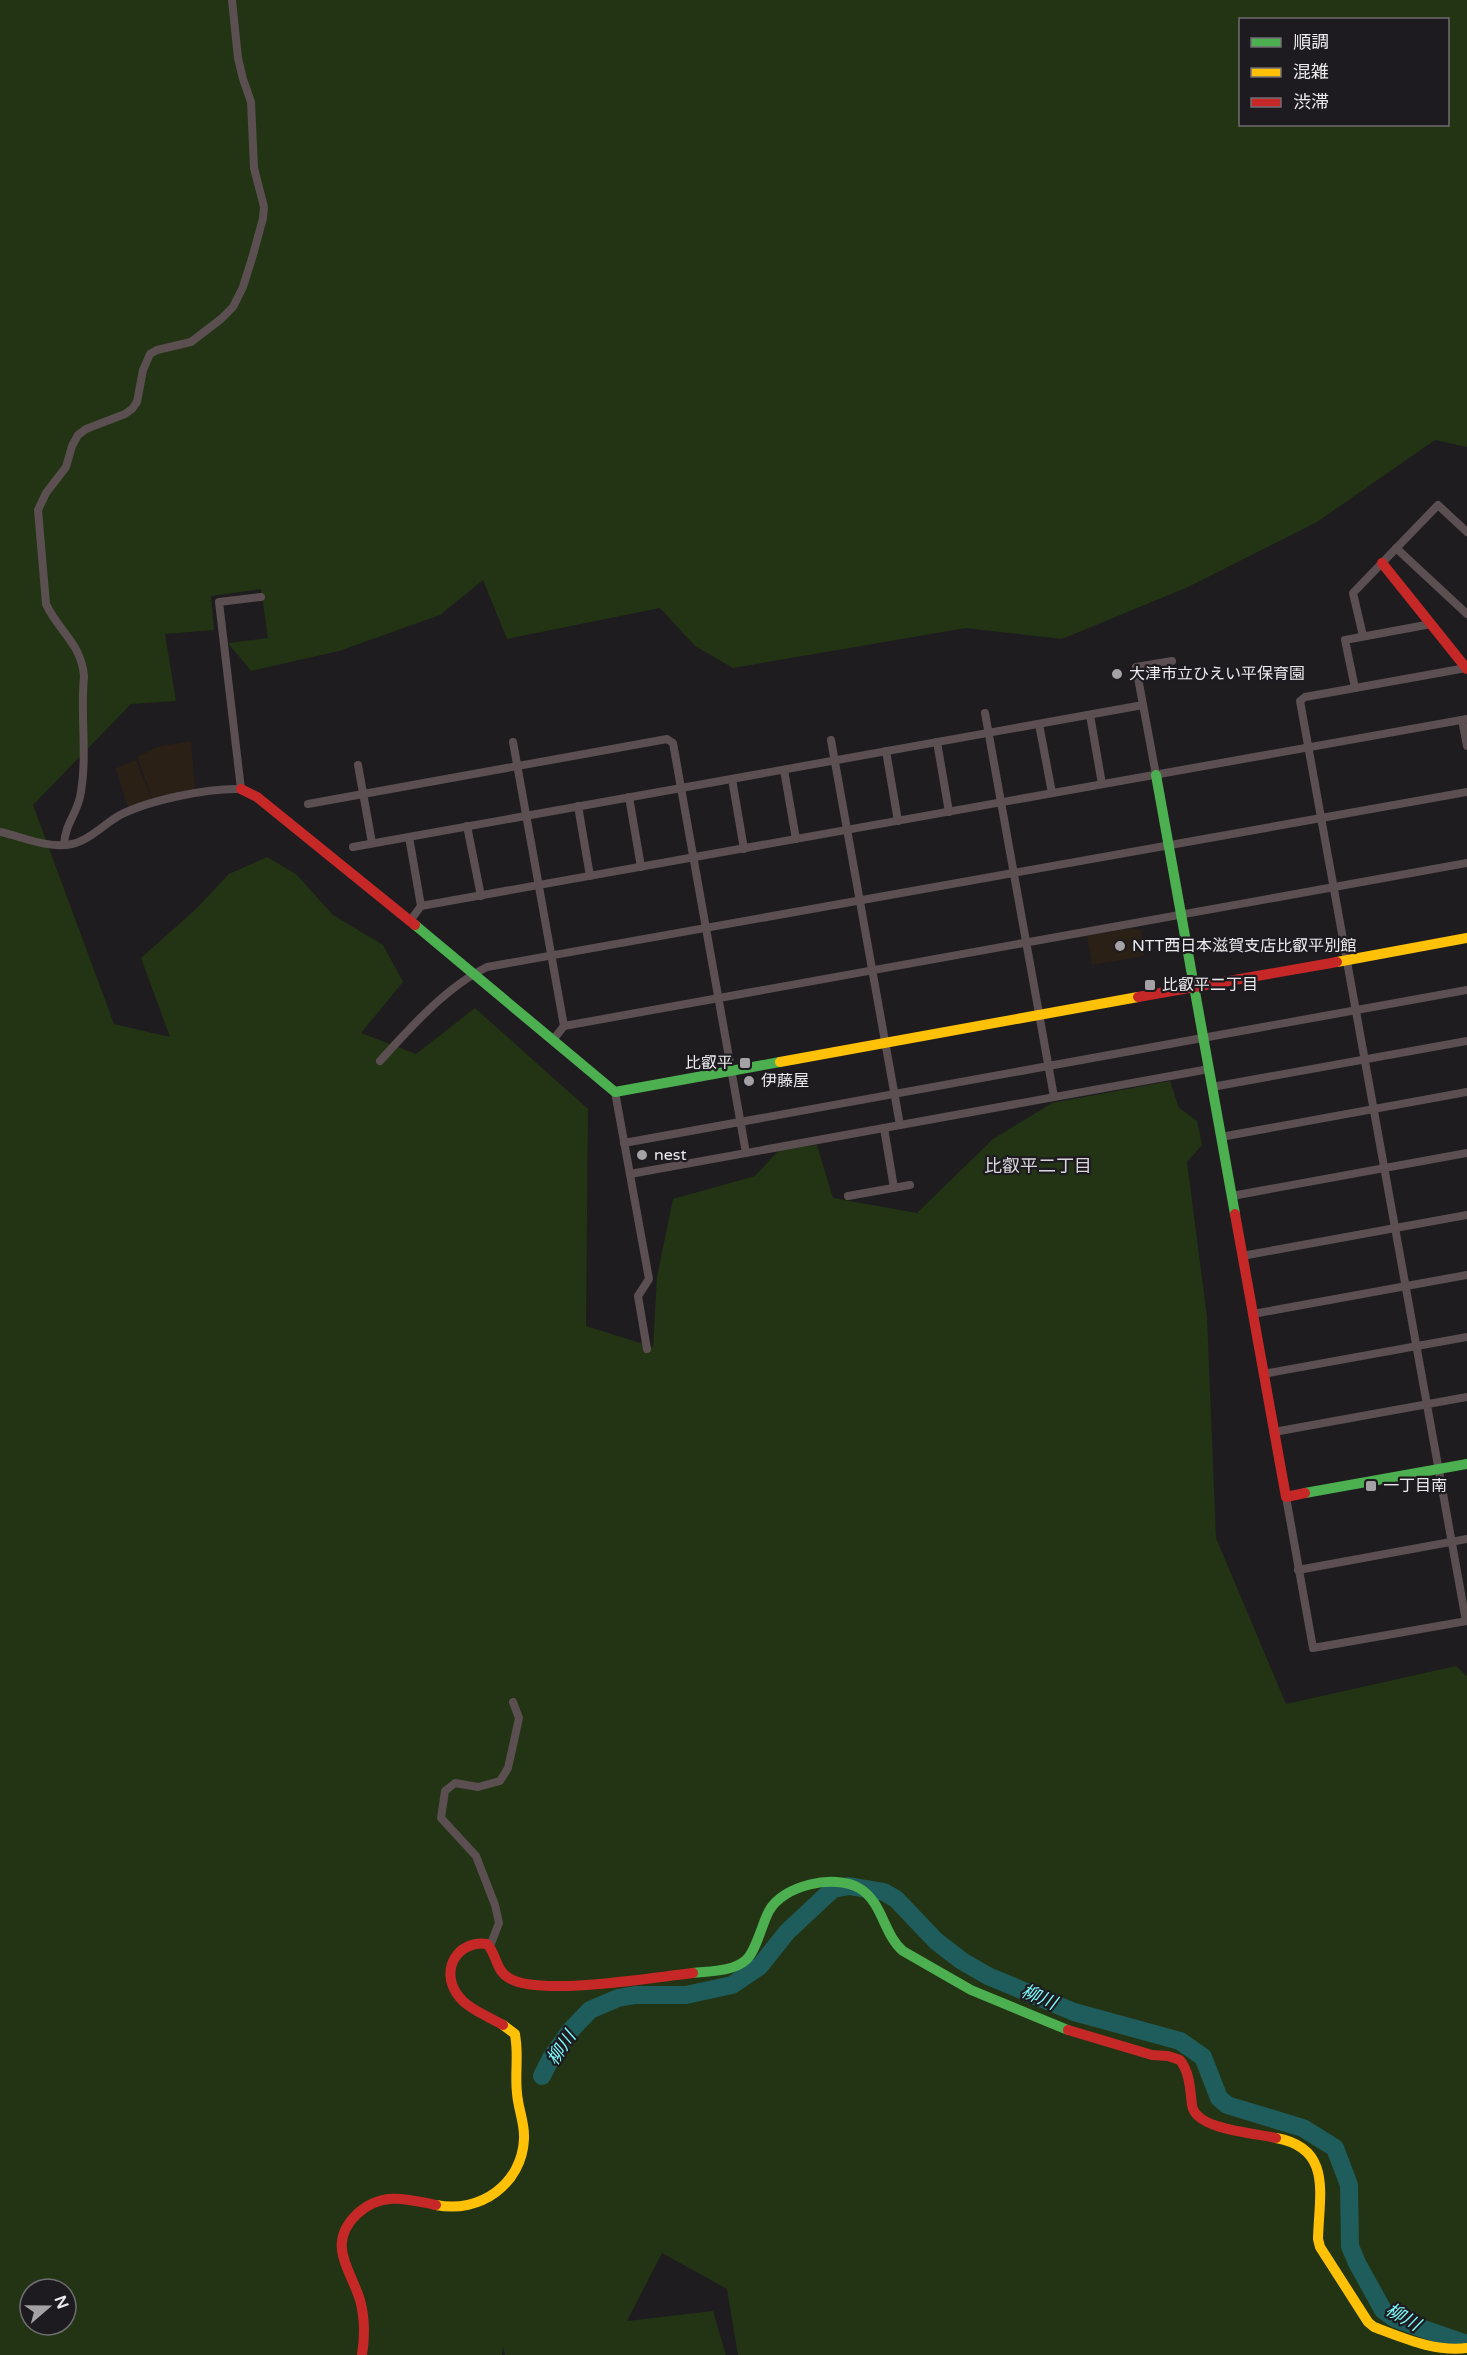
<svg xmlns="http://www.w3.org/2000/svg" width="1467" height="2355" viewBox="0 0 1467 2355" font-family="'Varela Round','Noto Sans JP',sans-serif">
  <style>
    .commercial { fill: #2b2015 }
    .green { fill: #223413; fill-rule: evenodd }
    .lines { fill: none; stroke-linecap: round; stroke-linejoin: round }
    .river { stroke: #1f5c5c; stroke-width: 18 }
    .street { stroke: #5b4f52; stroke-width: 8 }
    .fast { stroke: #4caf50; stroke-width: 10 }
    .slow { stroke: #ffc107; stroke-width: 10 }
    .jam { stroke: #c62828; stroke-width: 10 }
    .poi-dot { fill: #a4a2a5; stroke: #1e1b20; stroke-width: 2 }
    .labels { text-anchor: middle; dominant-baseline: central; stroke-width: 4.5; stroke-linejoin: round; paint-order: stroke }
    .poi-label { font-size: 16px; fill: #eceaed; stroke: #1e1b20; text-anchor: start }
    .neighbourhood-label { font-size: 18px; fill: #dad6dd; stroke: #1e1b20 }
    .water-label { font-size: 18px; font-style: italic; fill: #7efafb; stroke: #1e1b20 }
  </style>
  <rect width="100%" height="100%" fill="#1e1c1f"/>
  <g class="commercial">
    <path d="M 191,741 L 195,790 L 181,791 L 153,800 L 137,757 L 157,747 Z"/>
    <path d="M 136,760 L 152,801 L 128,808 L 116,768 Z"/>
    <path d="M 1131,928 L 1141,930 L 1144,956 L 1092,965 L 1087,936 Z"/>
  </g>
  <path class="green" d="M 0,0 L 1467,0 L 1467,447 L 1435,440 L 1317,522 L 1188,587 L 1062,639 L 966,628 L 733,668 L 695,646 L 660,608 L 507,639 L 483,580 L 440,615 L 339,651 L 251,671 L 228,643 L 268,638 L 261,589 L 211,596 L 214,630 L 165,634 L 176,701 L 131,704 L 33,805 L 114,1024 L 170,1037 L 141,958 L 197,908 L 229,874 L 267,857 L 296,874 L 333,915 L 383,945 L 403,982 L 361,1033 L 416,1054 L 475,1008 L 588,1109 L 586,1326 L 653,1347 L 657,1277 L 673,1199 L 755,1176 L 779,1150 L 817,1145 L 833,1198 L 917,1213 L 993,1139 L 1052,1103 L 1170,1081 L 1179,1108 L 1197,1121 L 1202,1145 L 1187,1162 L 1207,1317 L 1216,1538 L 1286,1704 L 1456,1666 L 1467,1676 L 1467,2355 L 738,2355 L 727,2289 L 662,2253 L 627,2321 L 713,2311 L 726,2355 L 505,2355 L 503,2347 L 502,2355 L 0,2355 ZM 1240,20 L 1448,20 L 1448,124 L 1240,124 ZM 30,2289 L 66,2289 L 66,2325 L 30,2325 Z"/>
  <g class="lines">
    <path class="river" d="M 542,2076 L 551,2058 L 570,2031 L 590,2010 L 618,1998 L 635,1995 L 686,1995 L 732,1985 L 760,1966 L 787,1932 L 833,1889 L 849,1886 L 884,1892 L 896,1899 L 936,1941 L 962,1961 L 988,1976 L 1074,2012 L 1180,2041 L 1203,2057 L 1219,2098 L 1227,2105 L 1303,2128 L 1335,2148 L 1349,2185 L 1350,2246 L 1357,2263 L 1383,2310 L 1394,2318 L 1418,2327 L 1467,2344"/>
    <g class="street">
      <path d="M 1396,548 L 1467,614"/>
      <path d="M 1363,636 L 1353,593 L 1438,505 L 1467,532"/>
      <path d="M 1466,668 L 1305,697 L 1300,701 L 1466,1621"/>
      <path d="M 1355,688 L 1345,640 L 1431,624"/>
      <path d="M 985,713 L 1054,1097"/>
      <path d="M 1090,715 L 1102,784"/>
      <path d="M 1462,720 L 1467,746"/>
      <path d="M 1039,724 L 1052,793"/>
      <path d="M 831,740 L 900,1125"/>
      <path d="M 513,742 L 564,1026"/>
      <path d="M 937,742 L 949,812"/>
      <path d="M 886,751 L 898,821"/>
      <path d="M 358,765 L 372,843"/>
      <path d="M 784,770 L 796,839"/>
      <path d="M 1156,775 L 1136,667 L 1172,661"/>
      <path d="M 732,779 L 744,849"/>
      <path d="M 629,797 L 641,867"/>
      <path d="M 308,804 L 667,739 L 673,743 L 746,1153"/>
      <path d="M 578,806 L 590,876"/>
      <path d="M 467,826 L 481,896"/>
      <path d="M 0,832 C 23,837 48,849 72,844 C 90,840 104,824 120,815 C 150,800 207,788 241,789 L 219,602 L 261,597"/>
      <path d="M 409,837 L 421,906"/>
      <path d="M 64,845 C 65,824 76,815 80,797 C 88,758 80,716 84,676 C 81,643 59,632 46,604 L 38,510 L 46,493 L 66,467 L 72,446 L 78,435 L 86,429 L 125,414 L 132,409 L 137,402 L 143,370 L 150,354 L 157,350 L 191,342 L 221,319 L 233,307 L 243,287 L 253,255 L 263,218 L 264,207 L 254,168 L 251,102 L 243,79 L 238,58 L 232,0"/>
      <path d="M 353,847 L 1143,705"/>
      <path d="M 410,921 L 421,906 L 1467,719"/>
      <path d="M 553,1040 L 564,1026 L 1467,863"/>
      <path d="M 380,1061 C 410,1028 446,987 487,967 L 1467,792"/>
      <path d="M 1212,1087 L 1467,1041"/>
      <path d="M 615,1092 L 649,1279 L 638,1296 L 647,1349"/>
      <path d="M 884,1128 L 894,1188"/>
      <path d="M 1221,1137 L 1467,1092"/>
      <path d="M 624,1143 L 1467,990"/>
      <path d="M 630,1174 L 1209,1069"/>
      <path d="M 848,1196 L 910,1185"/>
      <path d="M 1232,1196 L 1467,1153"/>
      <path d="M 1242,1256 L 1467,1215"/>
      <path d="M 1253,1314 L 1467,1275"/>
      <path d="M 1263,1374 L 1467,1337"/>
      <path d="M 1274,1432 L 1467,1397"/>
      <path d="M 1286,1497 L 1313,1648 L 1467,1621"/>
      <path d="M 1298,1570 L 1467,1539"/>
      <path d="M 490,1946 L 499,1923 L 495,1905 L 476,1856 L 441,1818 L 445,1791 L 455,1783 L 478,1787 L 500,1781 L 508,1768 L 519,1718 L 513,1702"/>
    </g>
    <g class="fast">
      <path d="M 1156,775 L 1235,1214"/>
      <path d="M 415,925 L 615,1092 L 780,1062"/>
      <path d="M 1305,1493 L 1467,1464"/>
      <path d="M 693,1973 C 710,1971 732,1972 746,1960 C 756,1951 762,1924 769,1911 C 783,1885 834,1874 859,1888 C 883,1902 883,1934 903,1951 L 971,1990 L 1068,2030"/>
    </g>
    <g class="slow">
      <path d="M 1337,962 L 1467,938"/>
      <path d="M 780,1062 L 1138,997"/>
      <path d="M 1276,2138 C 1333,2148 1319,2195 1318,2239 L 1320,2247 L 1368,2322 L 1374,2327 C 1404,2338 1434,2352 1467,2348"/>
      <path d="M 436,2205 C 480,2214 522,2184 524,2139 C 525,2123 518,2109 517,2093 C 515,2076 518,2059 516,2042 L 515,2034 L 503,2025"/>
    </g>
    <g class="jam">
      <path d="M 1382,563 L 1467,669"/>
      <path d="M 241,789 L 257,797 L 415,925"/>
      <path d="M 1138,997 L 1337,962"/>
      <path d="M 1235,1214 L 1286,1497 L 1305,1493"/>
      <path d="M 503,2025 C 488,2016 467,2009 457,1994 C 440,1969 458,1940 487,1944 C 497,1954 495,1970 509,1978 C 539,1997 655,1977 693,1973"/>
      <path d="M 1068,2030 L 1152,2055 L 1168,2056 L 1180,2060 C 1190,2073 1190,2089 1192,2105 C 1195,2130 1255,2133 1276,2138"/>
      <path d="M 362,2355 C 365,2336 365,2318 360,2300 C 350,2268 326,2244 357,2214 C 382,2191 407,2199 436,2205"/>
    </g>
  </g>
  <g class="poi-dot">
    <circle cx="1117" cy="674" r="6"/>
    <circle cx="1120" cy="946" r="6"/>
    <rect x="1144" y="979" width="12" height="12" rx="3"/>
    <rect x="739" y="1057" width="12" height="12" rx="3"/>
    <circle cx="749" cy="1081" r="6"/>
    <circle cx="642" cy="1155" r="6"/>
    <rect x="1365" y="1480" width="12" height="12" rx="3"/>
  </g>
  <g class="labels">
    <g class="poi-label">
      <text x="1129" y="674">大津市立ひえい平保育園</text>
      <text x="1132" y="946">NTT西日本滋賀支店比叡平別館</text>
      <text x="1162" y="985">比叡平二丁目</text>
      <text x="733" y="1063" text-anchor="end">比叡平</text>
      <text x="761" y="1081">伊藤屋</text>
      <text x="654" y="1155">nest</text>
      <text x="1383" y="1486">一丁目南</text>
    </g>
    <g class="neighbourhood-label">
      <text x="1038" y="1166">比叡平二丁目</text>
    </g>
    <g class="water-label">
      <text transform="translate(1039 1997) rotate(23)">柳川</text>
      <text transform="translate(561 2048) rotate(-56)">柳川</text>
      <text transform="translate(1403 2317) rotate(30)">柳川</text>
    </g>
  </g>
  <rect x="1239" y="18" width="210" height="108" fill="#1e1b20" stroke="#706e72" stroke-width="1.5"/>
  <rect x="1251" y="38" width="30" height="9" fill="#4caf50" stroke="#706e72" stroke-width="1.5"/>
  <text x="1293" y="48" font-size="18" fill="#eceaed">順調</text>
  <rect x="1251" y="68" width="30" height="9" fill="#ffc107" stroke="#706e72" stroke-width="1.5"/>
  <text x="1293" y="78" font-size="18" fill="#eceaed">混雑</text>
  <rect x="1251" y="98" width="30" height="9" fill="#c62828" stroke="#706e72" stroke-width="1.5"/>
  <text x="1293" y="108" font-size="18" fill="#eceaed">渋滞</text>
  <g transform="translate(48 2307) rotate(70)"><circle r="28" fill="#1e1b20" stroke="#706e72" stroke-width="1.5"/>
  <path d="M0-4.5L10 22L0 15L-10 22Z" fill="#a4a2a5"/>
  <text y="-9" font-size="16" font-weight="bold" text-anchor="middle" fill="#eceaed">N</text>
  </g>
</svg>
